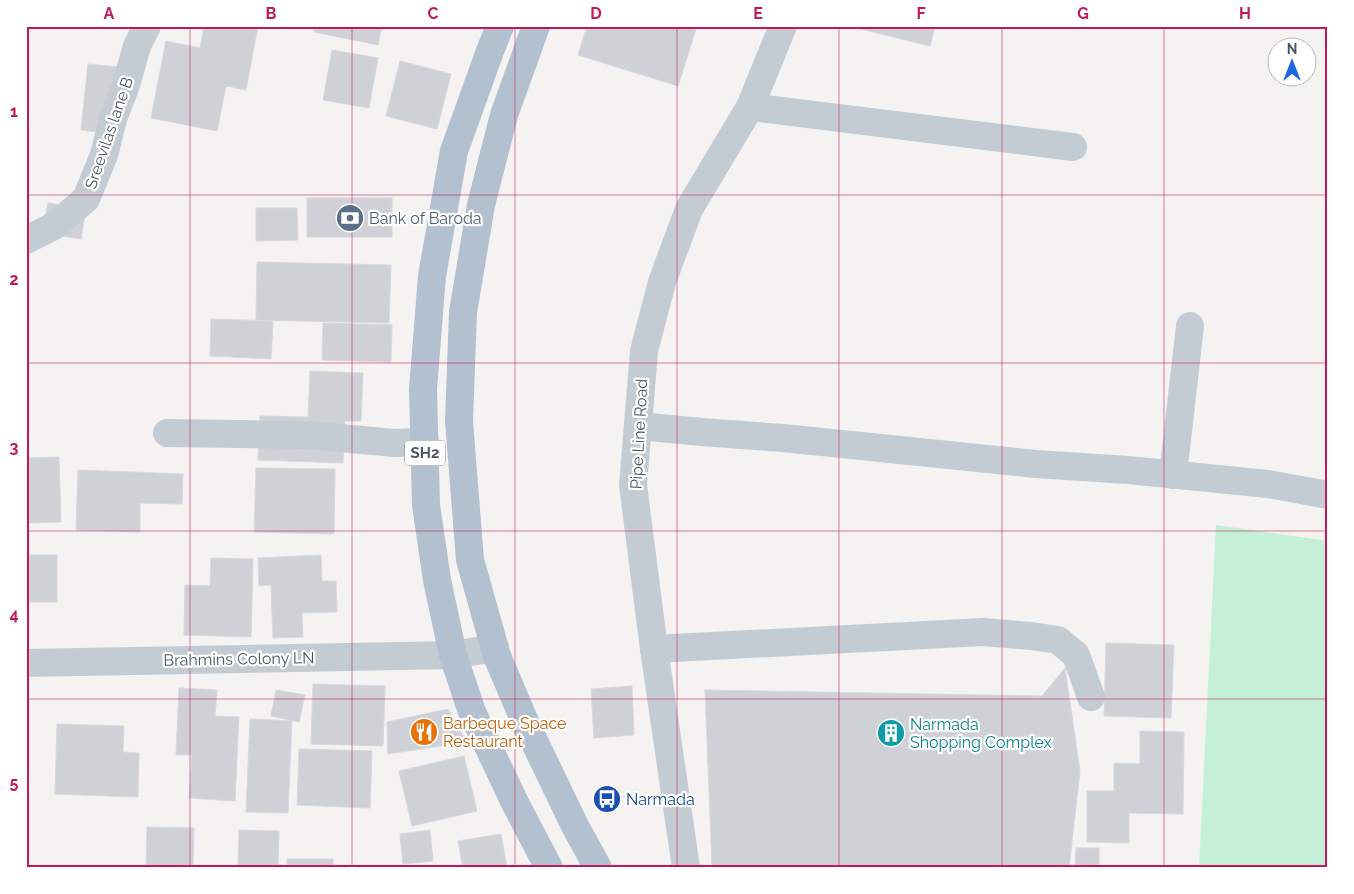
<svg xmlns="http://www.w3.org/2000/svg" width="1354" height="894" viewBox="0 0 1354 894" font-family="Raleway,sans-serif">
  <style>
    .green { fill: #c3f0d7 }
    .building { fill: #cfd1d6; stroke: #d6d8dd }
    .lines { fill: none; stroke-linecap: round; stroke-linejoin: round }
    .minor { stroke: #c3ccd3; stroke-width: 28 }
    .major { stroke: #b3c0d0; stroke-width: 28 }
    .grid { fill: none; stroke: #c2185b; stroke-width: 1; stroke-opacity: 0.55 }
    .labels { text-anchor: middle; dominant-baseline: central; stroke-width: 4.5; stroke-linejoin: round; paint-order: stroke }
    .shield { fill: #fff; stroke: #808790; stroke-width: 1 }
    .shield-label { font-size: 15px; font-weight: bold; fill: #4a5460 }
    .street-label { font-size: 16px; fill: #4a5460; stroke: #fff }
    .service-label { font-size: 16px; fill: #4e5e75; stroke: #fff; text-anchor: start }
    .food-label { font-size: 16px; fill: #c56008; stroke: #fff; text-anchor: start }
    .culture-label { font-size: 16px; fill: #0d838f; stroke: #fff; text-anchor: start }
    .transit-label { font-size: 16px; fill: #164399; stroke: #fff; text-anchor: start }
    .neatline { fill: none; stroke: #c2185b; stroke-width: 2 }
    .grid-label { font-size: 16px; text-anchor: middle; font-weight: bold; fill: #c2185b }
  </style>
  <rect width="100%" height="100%" fill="#f4f3f2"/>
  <path class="green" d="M 1216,525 L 1328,541 L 1328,868 L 1199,868 Z"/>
  <g class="building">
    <path d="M 204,26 L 258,26 L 246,90 L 226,86 L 217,131 L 151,118 L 166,41 L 200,48 Z"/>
    <path d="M 315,26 L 382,26 L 378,45 L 314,32 Z"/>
    <path d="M 587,26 L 697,26 L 678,86 L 578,55 Z"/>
    <path d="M 849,26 L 935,26 L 930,46 Z"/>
    <path d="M 332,50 L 378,58 L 369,108 L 323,100 Z"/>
    <path d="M 400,61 L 451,74 L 437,129 L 386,116 Z"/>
    <path d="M 88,64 L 126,68 L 119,135 L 81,130 Z"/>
    <rect x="307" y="198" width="85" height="39"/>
    <path d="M 48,203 L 86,209 L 81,239 L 42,233 Z"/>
    <path d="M 256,208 L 297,208 L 298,240 L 256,241 Z"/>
    <path d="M 257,262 L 391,265 L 389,323 L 256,320 Z"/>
    <path d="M 211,319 L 273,321 L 271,359 L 210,356 Z"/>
    <path d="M 323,323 L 392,325 L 391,362 L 322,360 Z"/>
    <path d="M 310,371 L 363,373 L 361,421 L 345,421 L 343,463 L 258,460 L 260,416 L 308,417 Z"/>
    <path d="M 59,457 L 61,522 L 26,523 L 26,458 Z"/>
    <path d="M 256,468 L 335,469 L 334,534 L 254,532 Z"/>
    <path d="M 78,470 L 183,474 L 182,504 L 140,503 L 140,532 L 76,530 Z"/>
    <rect x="26" y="555" width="31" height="47"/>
    <path d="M 321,555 L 322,581 L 336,581 L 337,612 L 302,613 L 303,637 L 273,638 L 271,585 L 259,586 L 258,558 Z"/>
    <path d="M 211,558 L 253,559 L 251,637 L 184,635 L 185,585 L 210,586 Z"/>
    <path d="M 1106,643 L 1174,645 L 1171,718 L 1104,716 Z"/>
    <path d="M 1065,668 L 1080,771 L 1069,868 L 712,868 L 705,690 L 1042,696 Z"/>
    <path d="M 313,684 L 385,686 L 383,746 L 311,744 Z"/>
    <path d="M 632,686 L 634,735 L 594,738 L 591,689 Z"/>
    <path d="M 179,688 L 217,690 L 215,716 L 239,717 L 235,801 L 189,798 L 192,755 L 176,755 Z"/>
    <path d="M 276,690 L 305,695 L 299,722 L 271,716 Z"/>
    <path d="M 448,709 L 467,742 L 388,754 L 387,722 Z"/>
    <path d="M 250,719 L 292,721 L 288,813 L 246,812 Z"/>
    <path d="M 26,720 L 28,753 L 26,753 Z"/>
    <path d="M 57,724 L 124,726 L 123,752 L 139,753 L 138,797 L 55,794 Z"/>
    <path d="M 1140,731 L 1184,732 L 1183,814 L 1129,813 L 1129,843 L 1087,842 L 1087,791 L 1114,791 L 1114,763 L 1140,764 Z"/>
    <path d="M 299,749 L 372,751 L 370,808 L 297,805 Z"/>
    <path d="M 464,756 L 477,811 L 412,826 L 399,771 Z"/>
    <path d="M 147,827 L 194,828 L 193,868 L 146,868 Z"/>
    <path d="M 239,830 L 279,831 L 278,868 L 238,868 Z"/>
    <path d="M 430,830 L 433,861 L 403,864 L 400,834 Z"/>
    <path d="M 501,834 L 507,868 L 463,868 L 458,841 Z"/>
    <path d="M 1076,848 L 1099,848 L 1099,868 L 1075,868 Z"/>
    <rect x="287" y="859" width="46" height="9"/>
  </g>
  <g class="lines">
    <g class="minor">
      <path d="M 750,107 L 1073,147"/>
      <path d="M 26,240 L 54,226 L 86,199 L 104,155 L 113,119 L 126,85 L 137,46 L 147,26"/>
      <path d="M 638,426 L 702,432 L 783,438 L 1036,464 L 1128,470 L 1268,484 L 1328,495"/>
      <path d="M 167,433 L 307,435 L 395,443 L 425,442"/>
      <path d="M 1173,475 L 1190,326"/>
      <path d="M 654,649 L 983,632 L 1031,636 L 1058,640 L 1076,655 L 1091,697"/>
      <path d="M 26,663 L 453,655 L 495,648"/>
      <path d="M 686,868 L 654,649 L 633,485 L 644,351 L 662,282 L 689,209 L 750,107 L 783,26"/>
    </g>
    <g class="major">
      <path d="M 500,26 L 490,51 L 454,151 L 432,276 L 423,389 L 426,505 L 437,580 L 453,655 L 472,712 L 514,801 L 549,868"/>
      <path d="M 536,26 L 504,115 L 481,205 L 463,312 L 459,421 L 470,560 L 497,656 L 525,722 L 575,826 L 598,868"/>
    </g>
  </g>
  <path class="grid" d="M 190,26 L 190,868M 352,26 L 352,868M 515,26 L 515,868M 677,26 L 677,868M 839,26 L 839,868M 1002,26 L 1002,868M 1164,26 L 1164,868M 26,195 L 1328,195M 26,363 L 1328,363M 26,531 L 1328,531M 26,699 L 1328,699"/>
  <defs>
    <symbol id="bank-disc" viewBox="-11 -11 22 22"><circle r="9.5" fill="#5c6f8a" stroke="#fff"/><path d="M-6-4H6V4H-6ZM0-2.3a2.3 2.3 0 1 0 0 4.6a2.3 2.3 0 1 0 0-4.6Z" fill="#fff"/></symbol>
    <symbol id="restaurant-disc" viewBox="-11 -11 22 22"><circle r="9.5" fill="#e8710a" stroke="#fff"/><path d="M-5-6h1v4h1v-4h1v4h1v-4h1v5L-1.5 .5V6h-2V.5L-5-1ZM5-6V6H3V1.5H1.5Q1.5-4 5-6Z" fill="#fff"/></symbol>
    <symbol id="building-disc" viewBox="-11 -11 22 22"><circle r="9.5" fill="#0f9aa8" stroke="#fff"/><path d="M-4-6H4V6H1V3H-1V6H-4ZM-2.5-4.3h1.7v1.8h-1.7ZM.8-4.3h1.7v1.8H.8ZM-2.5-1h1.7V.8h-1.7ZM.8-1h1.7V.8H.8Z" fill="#fff"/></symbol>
    <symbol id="bus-disc" viewBox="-11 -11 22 22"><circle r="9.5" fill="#1a4fb4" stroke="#fff"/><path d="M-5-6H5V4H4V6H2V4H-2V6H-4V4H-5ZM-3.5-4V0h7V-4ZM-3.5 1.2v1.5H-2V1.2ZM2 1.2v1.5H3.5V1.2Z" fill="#fff"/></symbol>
  </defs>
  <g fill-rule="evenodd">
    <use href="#bank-disc" x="334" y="202" width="32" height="32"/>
    <use href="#restaurant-disc" x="408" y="716" width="32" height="32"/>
    <use href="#building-disc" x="875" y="717" width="32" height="32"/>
    <use href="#bus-disc" x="591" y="783" width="32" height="32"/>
  </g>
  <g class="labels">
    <rect class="shield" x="405" y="440.5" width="40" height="25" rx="4"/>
    <g class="shield-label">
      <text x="425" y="453">SH2</text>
    </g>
    <g class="street-label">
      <text transform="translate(109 133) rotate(-71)">Sreevilas lane B</text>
      <text transform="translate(639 434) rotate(-87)">Pipe Line Road</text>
      <text transform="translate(239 659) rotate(-1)">Brahmins Colony LN</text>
    </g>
    <g class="service-label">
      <text x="369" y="218">Bank of Baroda</text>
    </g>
    <g class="food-label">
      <text x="443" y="723">Barbeque Space<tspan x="443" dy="18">Restaurant</tspan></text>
    </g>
    <g class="culture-label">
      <text x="910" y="724">Narmada<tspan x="910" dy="18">Shopping Complex</tspan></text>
    </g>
    <g class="transit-label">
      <text x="626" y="799">Narmada</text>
    </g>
  </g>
  <rect width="1354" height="894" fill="none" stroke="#ffffff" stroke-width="55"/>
  <g transform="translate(1292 62)"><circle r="24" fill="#ffffff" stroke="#b7bbbf"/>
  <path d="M0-4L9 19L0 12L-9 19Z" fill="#1b67e5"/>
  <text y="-8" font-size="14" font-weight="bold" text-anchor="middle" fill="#4a5460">N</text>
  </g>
  <rect x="28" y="28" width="1298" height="838" class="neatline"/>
  <g class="grid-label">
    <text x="109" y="19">A</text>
    <text x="271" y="19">B</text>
    <text x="433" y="19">C</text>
    <text x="596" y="19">D</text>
    <text x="758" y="19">E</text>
    <text x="921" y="19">F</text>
    <text x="1083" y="19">G</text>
    <text x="1245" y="19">H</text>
    <text x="14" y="117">1</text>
    <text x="14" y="285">2</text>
    <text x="14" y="453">3</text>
    <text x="14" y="620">4</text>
    <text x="14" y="788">5</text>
  </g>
</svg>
